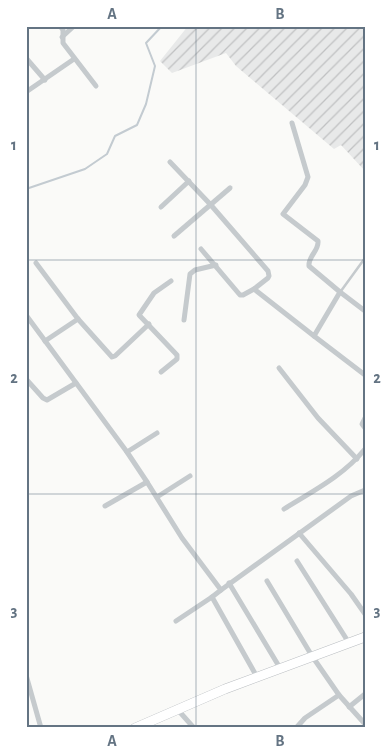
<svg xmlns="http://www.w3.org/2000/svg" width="391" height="754" viewBox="0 0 391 754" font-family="'Alegreya Sans',sans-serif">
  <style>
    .industrial { fill: url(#industrial-furrows) }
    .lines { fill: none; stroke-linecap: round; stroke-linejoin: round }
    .stream { stroke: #c3cbd1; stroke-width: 2 }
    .primary-casing { stroke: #b9bdc1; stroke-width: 10 }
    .service { stroke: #c5cacd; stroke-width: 2.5 }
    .minor { stroke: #c5cacd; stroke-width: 5 }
    .primary { stroke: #fff; stroke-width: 9 }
    .grid { fill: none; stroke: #647483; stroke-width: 1; stroke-opacity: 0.55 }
    .neatline { fill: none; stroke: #647483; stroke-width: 2 }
    .grid-label { font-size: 16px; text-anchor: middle; font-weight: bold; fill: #647483 }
  </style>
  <defs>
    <pattern id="industrial-furrows" width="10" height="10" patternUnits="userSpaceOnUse" patternTransform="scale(1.25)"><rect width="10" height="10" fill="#e8e9e9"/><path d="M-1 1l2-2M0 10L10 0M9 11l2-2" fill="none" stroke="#c0c1c2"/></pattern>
  </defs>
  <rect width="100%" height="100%" fill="#fafaf8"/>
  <path class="industrial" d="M 188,26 L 365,26 L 365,171 L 341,145 L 334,149 L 236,66 L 226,53 L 172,73 L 160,61 Z"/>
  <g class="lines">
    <path class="stream" d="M 26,189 L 85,169 L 107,154 L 115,136 L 137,125 L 146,104 L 155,66 L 146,43 L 162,26"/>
    <defs>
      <path id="primary" d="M 135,728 L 225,689 L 365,637"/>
    </defs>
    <use href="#primary" class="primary-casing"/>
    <path class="service" d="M 341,291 L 365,258"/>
    <g class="minor">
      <path d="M 60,26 L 63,30 L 63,43 L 96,86"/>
      <path d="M 62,37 L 74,26"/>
      <path d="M 26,58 L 45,80"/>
      <path d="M 26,92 L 74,59"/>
      <path d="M 292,123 L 308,177 L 305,185 L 283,214 L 318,241 C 319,251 308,256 309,266 L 340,292"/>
      <path d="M 170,162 L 210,204 L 268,271 L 269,276 L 268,278 L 254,289 L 314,336 L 340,292 L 365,311"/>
      <path d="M 161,207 L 189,181"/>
      <path d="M 174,236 L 230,188"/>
      <path d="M 201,249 L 240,295 L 243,295 L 254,289"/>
      <path d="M 36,263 L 78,319 L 112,357 L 115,356 L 149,324"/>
      <path d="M 26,315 L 127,452 L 147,482 L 182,538 L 221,590 L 212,597 L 257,677"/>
      <path d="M 184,320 L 190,274 L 195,270 L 216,265"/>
      <path d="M 314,336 L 365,375"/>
      <path d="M 45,341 L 78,319"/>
      <path d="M 279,368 L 318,418 L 357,459"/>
      <path d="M 161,372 L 177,359 L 177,355 L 139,315 L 154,293 L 171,281"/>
      <path d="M 26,379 L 43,398 L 47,400 L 76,383"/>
      <path d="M 365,418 L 362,424 L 365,428"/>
      <path d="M 127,452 L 157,433"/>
      <path d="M 157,497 L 190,476"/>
      <path d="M 105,506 L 147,482"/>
      <path d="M 284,509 C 313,491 343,476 365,449"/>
      <path d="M 299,533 L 351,594 L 365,614"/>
      <path d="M 297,561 L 349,643"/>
      <path d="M 267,581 L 312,656 L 339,695 L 365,724"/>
      <path d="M 229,583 L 280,668"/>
      <path d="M 221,590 L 351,496 L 365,490"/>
      <path d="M 176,621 L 212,597"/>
      <path d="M 26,675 L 41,728"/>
      <path d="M 349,707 L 365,694"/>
      <path d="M 178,710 L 194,728"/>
      <path d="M 296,728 L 305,718 L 339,695"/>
    </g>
    <use href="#primary" class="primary"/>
  </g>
  <path class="grid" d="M 196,26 L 196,728M 26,260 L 365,260M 26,494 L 365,494"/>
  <rect width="391" height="754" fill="none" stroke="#ffffff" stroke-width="55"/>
  <rect x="28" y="28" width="336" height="698" class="neatline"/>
  <g class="grid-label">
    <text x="112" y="19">A</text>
    <text x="280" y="19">B</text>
    <text x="14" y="150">1</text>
    <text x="377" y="150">1</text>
    <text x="14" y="383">2</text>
    <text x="377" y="383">2</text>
    <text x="14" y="616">3</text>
    <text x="377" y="616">3</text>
    <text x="112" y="746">A</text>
    <text x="280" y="746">B</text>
  </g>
</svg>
